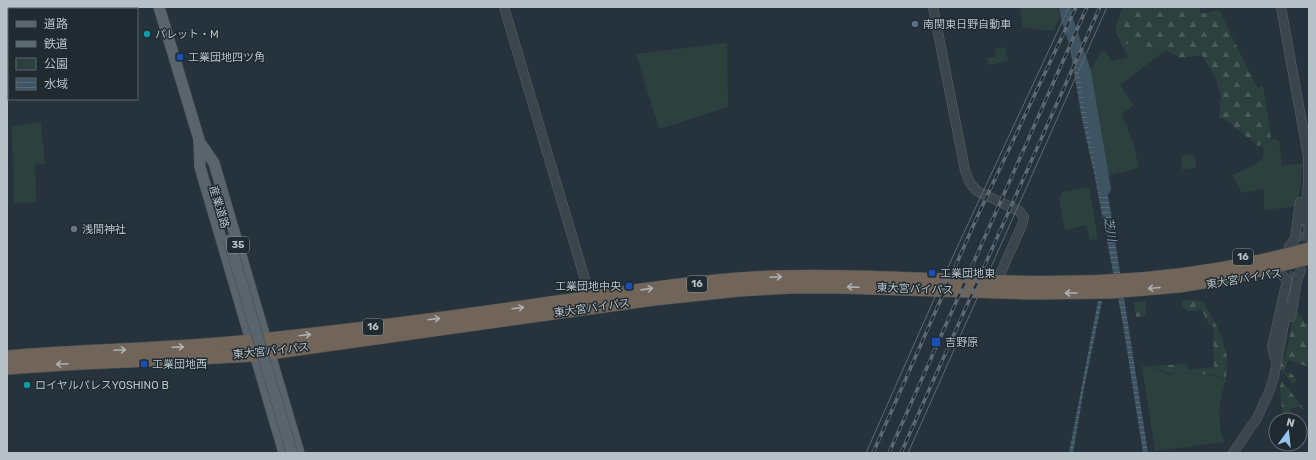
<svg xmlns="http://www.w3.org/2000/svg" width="1316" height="460" viewBox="0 0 1316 460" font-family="Rubik,'Noto Sans JP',sans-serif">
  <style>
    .green { fill: #2c413e }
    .forest { fill: url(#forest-firs) }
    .water { fill: url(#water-rules) }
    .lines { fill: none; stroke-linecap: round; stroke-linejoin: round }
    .river { stroke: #3e5463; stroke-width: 12 }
    .minor-tunnel { stroke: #3c4851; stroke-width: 9; stroke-dasharray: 9 4.5; stroke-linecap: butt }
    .minor-casing { stroke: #58636a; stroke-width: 10 }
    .major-casing { stroke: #434e55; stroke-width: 12 }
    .highway-casing { stroke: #455057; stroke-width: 14 }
    .minor { stroke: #3a454c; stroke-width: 9 }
    .major { stroke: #59646c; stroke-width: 11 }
    .highway { stroke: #716458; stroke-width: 13 }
    .tram { stroke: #5d6973; stroke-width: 1 }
    .rail-casing { stroke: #5d6973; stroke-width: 3.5 }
    .rail { stroke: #1f2a31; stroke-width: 2; stroke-dasharray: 6; stroke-linecap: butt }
    .major-bridge-casing { stroke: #434e55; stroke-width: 12; stroke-linecap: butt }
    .major-bridge { stroke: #59646c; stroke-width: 11 }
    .oneway { stroke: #acb2b6 }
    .service-dot { fill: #5c6f8a; stroke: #1f2a31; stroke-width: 1.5 }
    .culture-dot { fill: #0f9aa8; stroke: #1f2a31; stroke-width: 1.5 }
    .transit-dot { fill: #1a4fb4; stroke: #1f2a31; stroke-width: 1.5 }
    .worship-dot { fill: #6b7280; stroke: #1f2a31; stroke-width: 1.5 }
    .labels { text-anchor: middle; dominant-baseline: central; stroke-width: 3; stroke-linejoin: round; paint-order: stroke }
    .shield { fill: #1f2a31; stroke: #89939a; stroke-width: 1 }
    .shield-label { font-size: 10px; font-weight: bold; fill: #b6c0c7 }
    .poi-label { font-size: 11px; fill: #b6c0c7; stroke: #1f2a31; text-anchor: start }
    .street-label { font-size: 11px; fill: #b6c0c7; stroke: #1f2a31 }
    .water-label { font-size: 12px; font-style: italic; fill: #7a95a8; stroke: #1f2a31 }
  </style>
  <defs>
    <pattern id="forest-firs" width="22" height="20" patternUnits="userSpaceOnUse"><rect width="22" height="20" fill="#2c413e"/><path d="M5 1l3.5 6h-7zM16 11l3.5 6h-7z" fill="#485b58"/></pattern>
    <pattern id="water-rules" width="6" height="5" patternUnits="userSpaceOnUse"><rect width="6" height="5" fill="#3e5463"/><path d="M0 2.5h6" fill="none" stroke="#586b78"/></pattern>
  </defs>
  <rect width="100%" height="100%" fill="#27333c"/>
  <g class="green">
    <path d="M 1020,7 L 1057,7 L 1060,17 L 1053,31 L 1023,28 Z"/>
    <path d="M 727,43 L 728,107 L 659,129 L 636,54 Z"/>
    <path d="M 1121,43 L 1166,50 L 1120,85 L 1134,105 L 1122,114 L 1133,142 L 1139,168 L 1107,176 L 1088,74 L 1101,52 L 1105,51 L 1112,61 L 1128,57 Z"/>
    <path d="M 1005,47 L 1008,61 L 989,65 L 987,58 L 996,56 L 994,49 Z"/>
    <path d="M 41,122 L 45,164 L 35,165 L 36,202 L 14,203 L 12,126 Z"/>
    <path d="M 1273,139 L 1279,141 L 1282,166 L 1303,163 L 1298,206 L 1264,210 L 1264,189 L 1242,193 L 1232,175 L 1256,164 L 1263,158 L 1264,147 L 1260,146 Z"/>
    <path d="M 1194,154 L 1196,168 L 1182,170 L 1181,156 Z"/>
    <path d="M 1089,187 L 1098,239 L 1090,240 L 1086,225 L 1065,230 L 1059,201 L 1062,192 Z"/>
    <path d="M 1142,366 L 1151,367 L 1169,375 L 1172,375 L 1174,371 L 1227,378 C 1219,401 1216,417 1224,442 L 1155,451 Z"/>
  </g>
  <g class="forest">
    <path d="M 1123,7 L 1199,7 L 1201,14 L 1219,10 L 1257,88 L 1263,86 L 1271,139 L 1258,146 L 1224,118 L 1219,118 L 1221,97 L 1215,76 L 1202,55 L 1181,58 L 1166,50 L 1121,43 L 1115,28 Z"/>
    <path d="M 1182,300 L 1202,301 C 1212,316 1227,343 1227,362 C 1228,367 1226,372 1226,377 L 1174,371 L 1170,374 L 1150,366 L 1187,364 L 1188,370 L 1214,367 L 1213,325 L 1209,325 L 1202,310 L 1188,311 L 1182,307 Z"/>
    <path d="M 1146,301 L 1146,315 L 1144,316 L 1136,317 L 1134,302 Z"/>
    <path d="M 1294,306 L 1306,324 L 1307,323 L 1309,326 L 1309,367 L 1288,360 L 1284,372 L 1292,374 L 1297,380 L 1293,384 L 1280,368 C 1280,362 1285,359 1286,353 C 1290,338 1292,322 1294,306 Z"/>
    <path d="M 1282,381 L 1304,409 L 1302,410 L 1299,406 L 1290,409 L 1292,414 L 1290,415 L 1292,420 L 1283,420 L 1280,387 Z"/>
  </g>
  <g class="water">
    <path d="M 1063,7 L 1067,7 L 1085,96 L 1109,201 L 1148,453 L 1143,453 L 1123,324 L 1094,173 L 1082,119 Z"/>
    <path d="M 1098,301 L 1102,301 L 1084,388 L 1073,453 L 1069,453 Z"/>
  </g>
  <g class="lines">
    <path class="river" d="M 1065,7 L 1067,19 L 1085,72 L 1105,189"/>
    <path class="minor-tunnel" d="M 1287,307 L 1301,240 L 1304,220"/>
    <defs>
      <g id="minor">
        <path d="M 504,7 L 592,303"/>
        <path d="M 933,7 L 965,170 C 968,179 970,185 977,191 L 1019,211 L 1024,217 L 1022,225 L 997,281 L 994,286"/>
        <path d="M 1281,7 L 1308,156 L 1308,185 L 1304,220"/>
        <path d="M 1309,224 L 1308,236 L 1309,237"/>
        <path d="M 1289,247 L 1295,239 L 1300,202"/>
        <path d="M 1291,317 L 1297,280 L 1301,270"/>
        <path d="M 1275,358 L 1272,347 L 1287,280 L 1281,274"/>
        <path d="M 1233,453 L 1257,418 L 1269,392 L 1274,377 L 1287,307"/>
      </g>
      <g id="major">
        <path d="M 159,7 L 201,146"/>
        <path d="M 199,141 L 214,163 L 299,453"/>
        <path d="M 199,141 L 200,167 L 284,453"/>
      </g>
      <g id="highway">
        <path d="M 7,357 C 94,349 182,350 270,339 C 363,329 457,317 550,303 C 618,294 685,282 753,278 C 871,272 989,287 1108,281 C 1176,278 1243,267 1309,249"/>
        <path d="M 7,368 C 89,361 172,360 255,355 L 654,299 L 739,290 L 790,287 L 842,287 L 1032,293 L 1110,292 L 1179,286 L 1228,278 L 1309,258"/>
      </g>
    </defs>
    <use href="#minor" class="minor-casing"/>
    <use href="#major" class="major-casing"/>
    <use href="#highway" class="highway-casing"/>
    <use href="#minor" class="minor"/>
    <use href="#major" class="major"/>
    <use href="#highway" class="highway"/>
    <g class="tram">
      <path d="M 866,453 L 954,254 L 1069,7"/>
      <path d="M 908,453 L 1107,7"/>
    </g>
    <defs>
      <g id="rail">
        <path d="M 873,453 L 978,215 L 1076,7"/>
        <path d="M 889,453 L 1087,7"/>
        <path d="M 901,453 L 1100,7"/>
      </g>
    </defs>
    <use href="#rail" class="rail-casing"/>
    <use href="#rail" class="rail"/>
    <defs>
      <path id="major-bridge" d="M 229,240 L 292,453"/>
    </defs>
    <use href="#major-bridge" class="major-bridge-casing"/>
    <use href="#major-bridge" class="major-bridge"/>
  </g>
  <defs><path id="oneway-shaft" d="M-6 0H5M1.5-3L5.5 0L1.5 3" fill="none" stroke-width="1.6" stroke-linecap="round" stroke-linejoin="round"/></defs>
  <g class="oneway">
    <use href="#oneway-shaft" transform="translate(776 277) rotate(-3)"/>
    <use href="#oneway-shaft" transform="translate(853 287) rotate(-178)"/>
    <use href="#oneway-shaft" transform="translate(1154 288) rotate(175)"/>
    <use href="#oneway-shaft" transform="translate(647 289) rotate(-8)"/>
    <use href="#oneway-shaft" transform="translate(1071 293) rotate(180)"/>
    <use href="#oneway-shaft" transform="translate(518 308) rotate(-7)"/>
    <use href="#oneway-shaft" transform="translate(434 319) rotate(-7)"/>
    <use href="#oneway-shaft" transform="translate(305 335) rotate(-7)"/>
    <use href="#oneway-shaft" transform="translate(178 347) rotate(-2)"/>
    <use href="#oneway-shaft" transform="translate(120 350) rotate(-3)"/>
    <use href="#oneway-shaft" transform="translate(62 364) rotate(177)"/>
  </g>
  <circle class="service-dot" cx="915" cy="24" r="4"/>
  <g class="culture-dot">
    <circle cx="147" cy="34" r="4"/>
    <circle cx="27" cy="385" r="4"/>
  </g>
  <g class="transit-dot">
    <rect x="176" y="53" width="8" height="8" rx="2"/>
    <rect x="928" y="269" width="8" height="8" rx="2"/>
    <rect x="625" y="282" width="8" height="8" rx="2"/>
    <rect x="931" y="337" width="10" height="10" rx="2"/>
    <rect x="140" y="360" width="8" height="8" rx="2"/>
  </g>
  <circle class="worship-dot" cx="74" cy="229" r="4"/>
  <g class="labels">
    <g class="shield">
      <rect x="227" y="237" width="22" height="16" rx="3"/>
      <rect x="1233" y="249" width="20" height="16" rx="3"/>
      <rect x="687" y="276" width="20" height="16" rx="3"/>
      <rect x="363" y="319" width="20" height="16" rx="3"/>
    </g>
    <g class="shield-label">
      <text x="238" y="245">35</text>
      <text x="1243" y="257">16</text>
      <text x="697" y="284">16</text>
      <text x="373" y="327">16</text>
    </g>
    <g class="poi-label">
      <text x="923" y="24">南関東日野自動車</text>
      <text x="155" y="34">パレット・M</text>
      <text x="188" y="57">工業団地四ツ角</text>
      <text x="82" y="229">浅間神社</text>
      <text x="940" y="273">工業団地東</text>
      <text x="621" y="286" text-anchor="end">工業団地中央</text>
      <text x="945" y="342">吉野原</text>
      <text x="152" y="364">工業団地西</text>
      <text x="35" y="385">ロイヤルパレスYOSHINO B</text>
    </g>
    <g class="street-label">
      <text transform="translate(219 207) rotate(73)">産業道路</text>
      <text transform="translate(1244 279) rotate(-9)">東大宮バイパス</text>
      <text transform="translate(915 289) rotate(2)">東大宮バイパス</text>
      <text transform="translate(592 308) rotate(-8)">東大宮バイパス</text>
      <text transform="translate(271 351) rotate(-6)">東大宮バイパス</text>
    </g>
    <g class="water-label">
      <text transform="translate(1110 229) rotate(81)">芝川</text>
    </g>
  </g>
  <rect width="1316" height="460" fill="none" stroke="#b6c0c7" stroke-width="16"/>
  <rect x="8" y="8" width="130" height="92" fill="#1f2a31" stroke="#5b666d"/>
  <rect x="16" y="21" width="20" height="6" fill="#59646c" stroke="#5b666d"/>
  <text x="44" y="28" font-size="12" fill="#b6c0c7">道路</text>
  <rect x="16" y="41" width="20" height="6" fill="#5d6973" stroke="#5b666d"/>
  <text x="44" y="48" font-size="12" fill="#b6c0c7">鉄道</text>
  <rect x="16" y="58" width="20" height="12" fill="#2c413e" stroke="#5b666d"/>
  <text x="44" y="68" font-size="12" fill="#b6c0c7">公園</text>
  <rect x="16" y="78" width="20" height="12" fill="url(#water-rules)" stroke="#5b666d"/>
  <text x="44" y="88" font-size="12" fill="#b6c0c7">水域</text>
  <g transform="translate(1288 432) rotate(15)"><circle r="19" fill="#1f2a31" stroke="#5b666d"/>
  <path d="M0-3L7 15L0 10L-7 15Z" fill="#95c5ee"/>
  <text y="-6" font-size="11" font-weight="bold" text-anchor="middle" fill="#b6c0c7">N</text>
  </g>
</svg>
